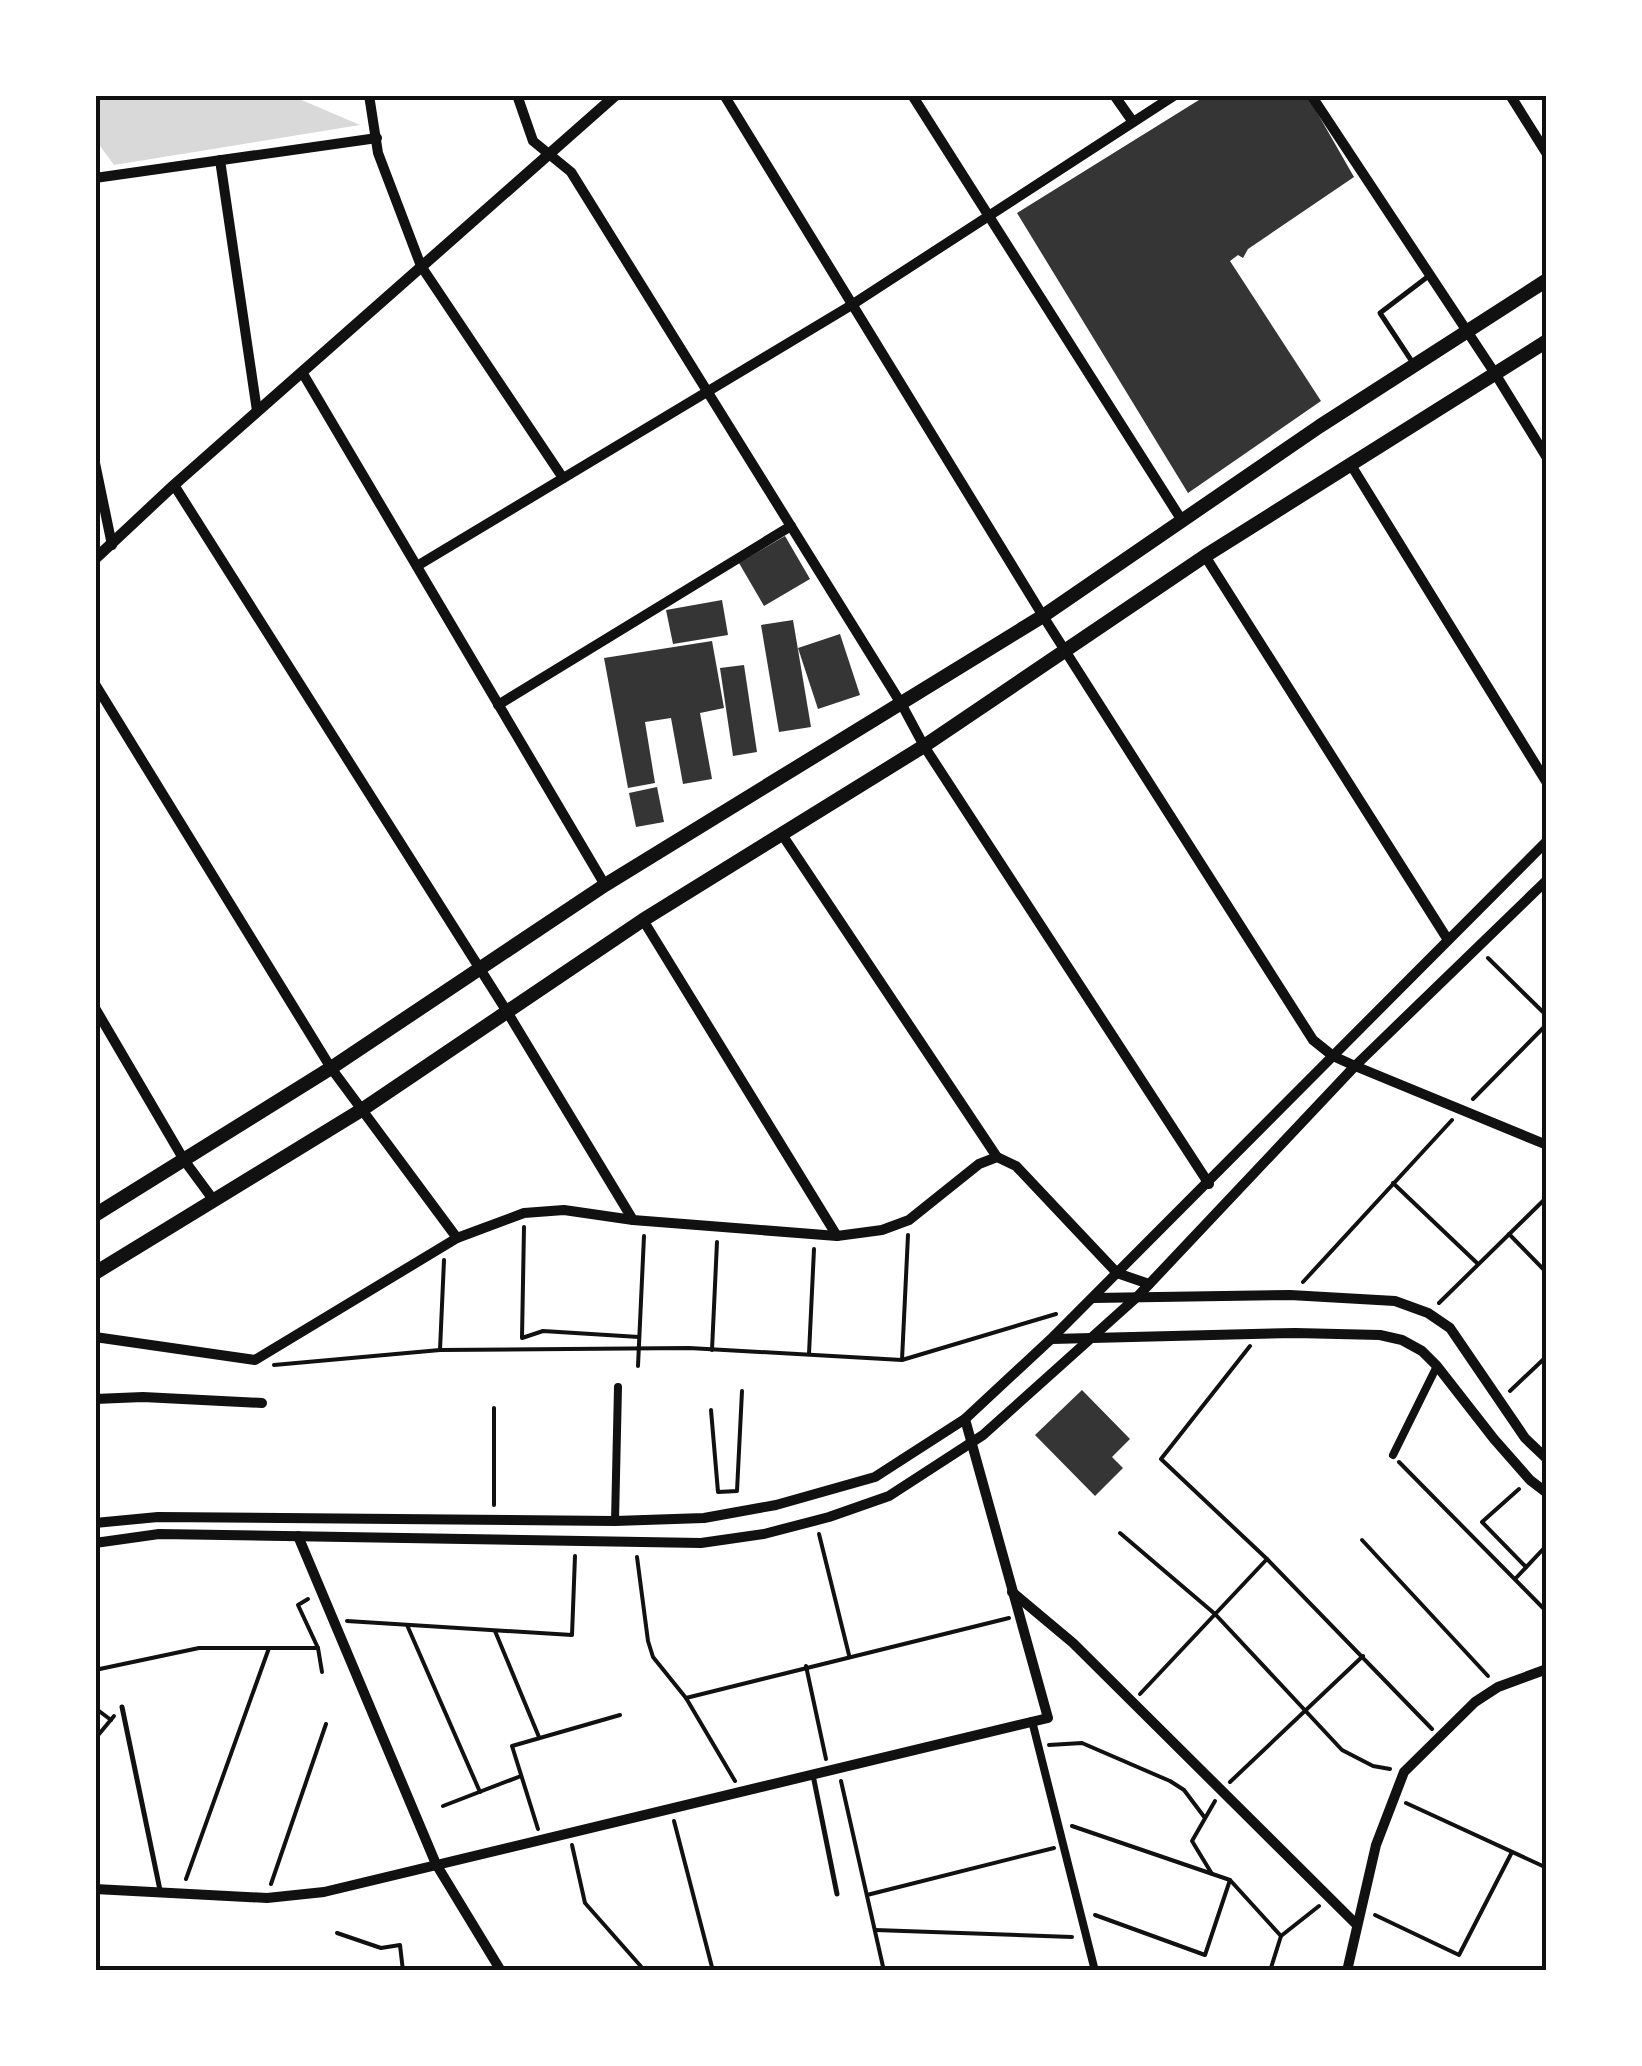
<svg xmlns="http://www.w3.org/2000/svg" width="1642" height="2066" viewBox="0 0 1642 2066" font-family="'DejaVu Sans',sans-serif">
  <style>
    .water { fill: #d9d9d9 }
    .building { fill: #353535 }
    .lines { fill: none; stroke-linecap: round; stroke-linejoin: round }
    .path { stroke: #111; stroke-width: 4 }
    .service { stroke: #111; stroke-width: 5 }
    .pedestrian { stroke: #111; stroke-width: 8 }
    .minor { stroke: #111; stroke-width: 10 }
    .tertiary { stroke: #111; stroke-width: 11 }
    .secondary { stroke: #111; stroke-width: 14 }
    .neatline { fill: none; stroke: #111; stroke-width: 4 }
  </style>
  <rect width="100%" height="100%" fill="#fff"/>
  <path class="water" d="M 95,95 L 290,95 L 360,125 L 114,165 L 95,139 Z"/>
  <g class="building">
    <path d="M 1207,95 L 1307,95 L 1354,177 L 1248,249 L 1243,258 L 1238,255 L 1230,261 L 1321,401 L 1188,493 L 1017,213 Z"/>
    <path d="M 785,536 L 810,579 L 764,606 L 739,563 Z"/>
    <path d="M 722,600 L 728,635 L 673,644 L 666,610 Z"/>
    <path d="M 793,620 L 811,727 L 779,732 L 761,625 Z"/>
    <path d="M 840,634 L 860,695 L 818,709 L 798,648 Z"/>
    <path d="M 712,641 L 724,708 L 700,713 L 712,779 L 683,784 L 671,718 L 645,722 L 655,783 L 628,788 L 604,658 Z"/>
    <path d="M 744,665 L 757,752 L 733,756 L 720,668 Z"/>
    <path d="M 657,787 L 664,822 L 636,827 L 629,793 Z"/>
    <path d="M 1082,1390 L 1130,1439 L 1112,1457 L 1123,1468 L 1095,1496 L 1035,1435 Z"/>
  </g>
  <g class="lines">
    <g class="path">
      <path d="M 1488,958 L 1547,1016"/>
      <path d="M 1473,1099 L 1547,1024"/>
      <path d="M 1393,1183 L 1477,1263"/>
      <path d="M 524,1227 L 522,1338 L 543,1331 L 639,1337"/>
      <path d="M 1509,1234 L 1547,1273"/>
      <path d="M 1303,1282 L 1452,1120"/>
      <path d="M 1439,1303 L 1547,1197"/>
      <path d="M 1250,1346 L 1161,1459 L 1267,1559 L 1432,1729"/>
      <path d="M 440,1350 L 444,1260"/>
      <path d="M 712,1350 L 717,1242"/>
      <path d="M 809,1354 L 814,1249"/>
      <path d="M 902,1360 L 908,1235"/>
      <path d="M 274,1365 L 440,1350 L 689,1348 L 902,1360 L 1056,1314"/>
      <path d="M 638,1366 L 644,1236"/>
      <path d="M 1510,1391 L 1547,1356"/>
      <path d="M 494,1408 L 494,1505"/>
      <path d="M 711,1410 L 718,1492 L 737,1491 L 742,1391"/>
      <path d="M 1399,1462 L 1547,1612"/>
      <path d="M 1519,1489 L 1482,1522 L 1526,1567"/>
      <path d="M 1120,1533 L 1215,1614 L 1342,1750 L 1373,1766 L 1390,1769"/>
      <path d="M 819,1534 L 849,1655"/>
      <path d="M 1362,1540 L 1488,1676"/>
      <path d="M 637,1557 L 648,1641 L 653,1657 L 686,1698 L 735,1781"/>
      <path d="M 1516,1578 L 1547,1545"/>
      <path d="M 308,1599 L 298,1605 L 318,1648 L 322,1672"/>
      <path d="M 347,1621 L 572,1635 L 575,1556"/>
      <path d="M 407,1625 L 480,1792"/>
      <path d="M 495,1631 L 539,1737"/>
      <path d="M 806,1666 L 826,1759"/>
      <path d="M 95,1670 L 199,1648 L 318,1648"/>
      <path d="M 1140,1694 L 1267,1559"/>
      <path d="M 686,1698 L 1009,1618"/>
      <path d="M 95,1708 L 111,1720"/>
      <path d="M 95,1739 L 114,1716"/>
      <path d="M 1049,1745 L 1082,1743 L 1170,1781 L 1184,1790 L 1205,1818"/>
      <path d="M 841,1781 L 884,1971"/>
      <path d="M 1230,1782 L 1363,1656"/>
      <path d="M 1406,1803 L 1547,1868"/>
      <path d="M 443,1806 L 521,1776"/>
      <path d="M 674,1821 L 713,1971"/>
      <path d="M 1072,1826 L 1230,1880 L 1281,1936"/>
      <path d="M 538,1829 L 512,1746 L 620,1715"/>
      <path d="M 572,1845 L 585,1903 L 645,1971"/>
      <path d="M 1212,1874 L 1192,1841 L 1215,1801"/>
      <path d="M 186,1879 L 269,1648"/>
      <path d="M 271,1884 L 326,1724"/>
      <path d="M 867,1895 L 1054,1848"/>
      <path d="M 1095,1915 L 1205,1955 L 1230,1880"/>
      <path d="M 1375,1915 L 1459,1955 L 1512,1852"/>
      <path d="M 875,1930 L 1072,1937"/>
      <path d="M 337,1933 L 381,1948 L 400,1945 L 403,1971"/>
      <path d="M 1270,1971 L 1281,1936 L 1319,1906"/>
    </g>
    <g class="service">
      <path d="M 1413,363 L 1380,313 L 1430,275"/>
      <path d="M 122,1707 L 160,1890"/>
      <path d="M 813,1775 L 837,1894"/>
    </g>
    <g class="pedestrian">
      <path d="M 1393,1455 L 1437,1366"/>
      <path d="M 615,1521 L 618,1387"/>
      <path d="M 1032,1721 L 1095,1971"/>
    </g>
    <g class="minor">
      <path d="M 369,95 L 378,153 L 421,266 L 563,478"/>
      <path d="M 517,95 L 533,141 L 571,172 L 902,705 L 924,746 L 1209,1184"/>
      <path d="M 724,95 L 1043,616 L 1313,1040 L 1333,1056 L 1355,1066 L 1547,1145"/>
      <path d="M 912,95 L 1181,519"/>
      <path d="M 1114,95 L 1133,122"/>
      <path d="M 1311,95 L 1496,375 L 1547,458"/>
      <path d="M 1510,95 L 1547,154"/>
      <path d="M 220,160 L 257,411"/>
      <path d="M 95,178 L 377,138"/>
      <path d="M 302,372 L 605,885"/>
      <path d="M 95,463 L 112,545"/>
      <path d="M 1351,465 L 1547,783"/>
      <path d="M 174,485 L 506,1010 L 633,1220"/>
      <path d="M 1205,556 L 1448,940"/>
      <path d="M 417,566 L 850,306 L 1175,95"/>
      <path d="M 95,684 L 331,1068 L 457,1238"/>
      <path d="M 498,705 L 791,526"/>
      <path d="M 783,836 L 997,1157"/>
      <path d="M 643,920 L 837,1236"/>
      <path d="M 95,1008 L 184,1160 L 212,1198"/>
      <path d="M 1093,1298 L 1290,1295 L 1395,1301 L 1428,1313 L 1450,1328 L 1525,1438 L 1547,1459"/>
      <path d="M 95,1337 L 255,1360 L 457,1238 L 524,1213 L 564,1210 L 633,1220 L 837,1236 L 882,1230 L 909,1220 L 979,1164 L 997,1157 L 1016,1166 L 1117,1273 L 1149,1284"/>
      <path d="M 1052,1339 L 1295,1333 L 1380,1335 L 1402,1340 L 1422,1351 L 1437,1366 L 1494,1439 L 1530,1480 L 1547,1493"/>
      <path d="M 95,1399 L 143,1397 L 262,1403"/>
      <path d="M 95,1523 L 158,1517 L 615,1521 L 704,1518 L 776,1505 L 875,1477 L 965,1419 L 1051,1339 L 1547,841"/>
      <path d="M 298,1536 L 436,1864 L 501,1971"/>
      <path d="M 95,1543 L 159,1534 L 701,1543 L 764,1534 L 829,1517 L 889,1496 L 983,1435 L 1138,1296 L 1355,1066 L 1547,880"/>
      <path d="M 1012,1592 L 1073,1643 L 1357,1925"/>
      <path d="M 95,1889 L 267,1898 L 324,1892 L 1048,1718 L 965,1419"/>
      <path d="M 1347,1971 L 1376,1845 L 1404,1772 L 1475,1702 L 1498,1687 L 1547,1669"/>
    </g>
    <path class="tertiary" d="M 95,559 L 174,485 L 616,95"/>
    <g class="secondary">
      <path d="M 95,1215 L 331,1068 L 605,885 L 1043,616 L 1320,426 L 1547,280"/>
      <path d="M 95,1273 L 363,1109 L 643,920 L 924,746 L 1205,556 L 1547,341"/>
    </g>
  </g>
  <rect width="1642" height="2066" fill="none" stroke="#ffffff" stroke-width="195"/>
  <rect x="98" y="98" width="1446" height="1870" class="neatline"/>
</svg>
